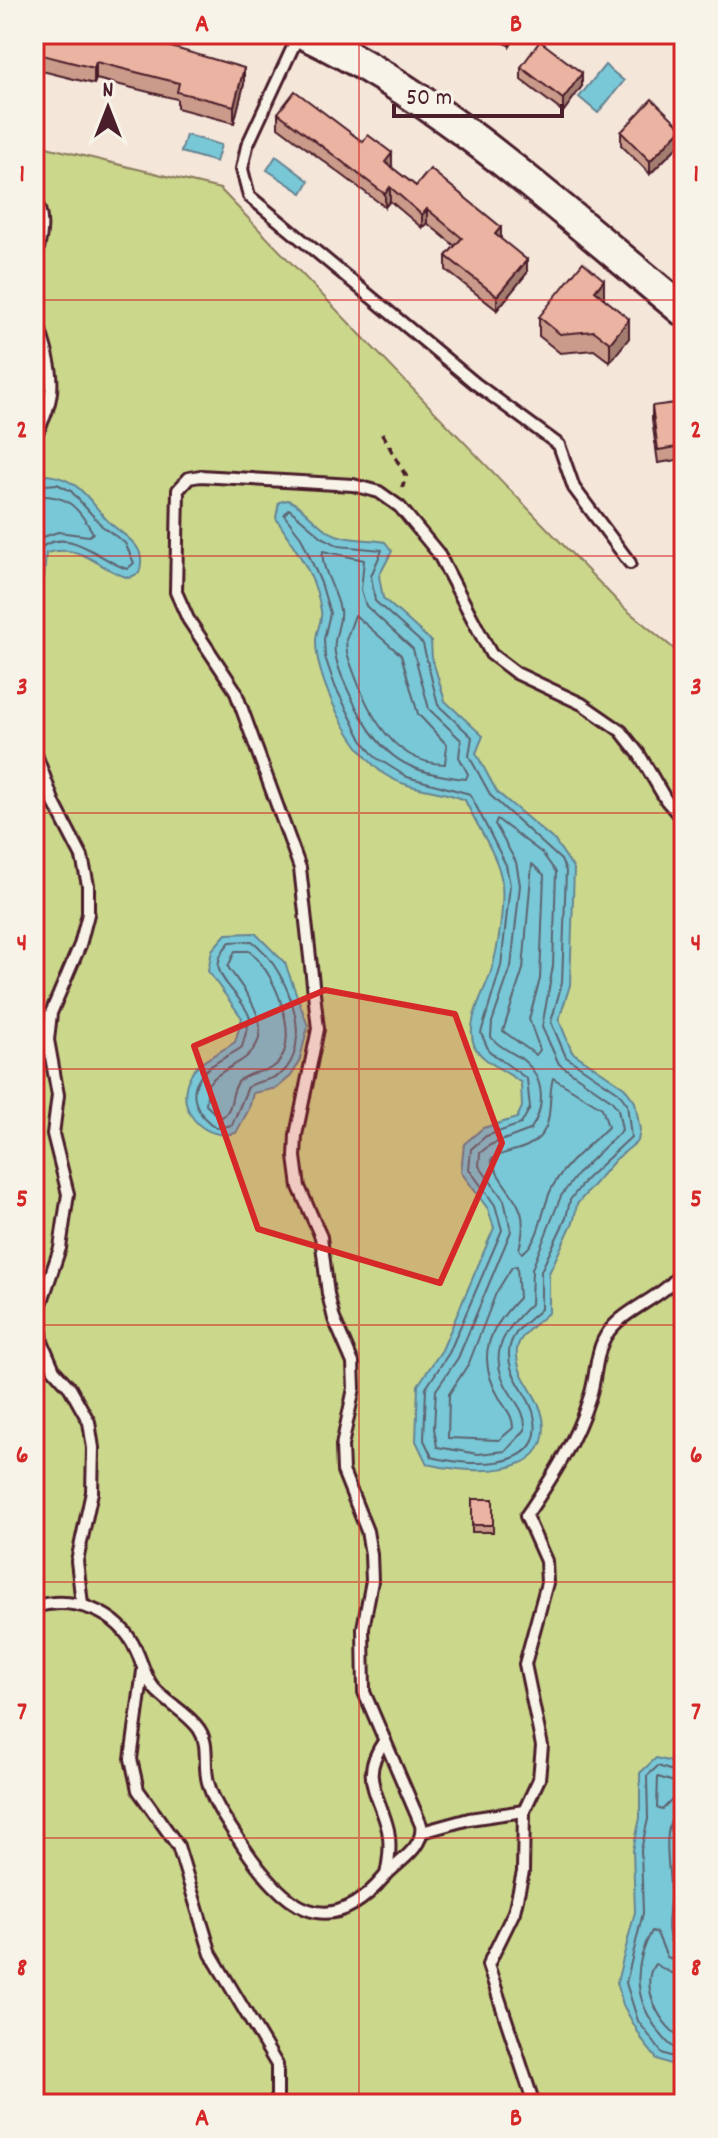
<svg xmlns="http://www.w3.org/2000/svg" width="718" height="2138" viewBox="0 0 718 2138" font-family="Dekko,sans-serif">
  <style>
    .green { fill: #cbd78b; stroke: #8a7b5b; stroke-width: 2 }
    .water { fill: #79c8d7; stroke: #668492; stroke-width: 2 }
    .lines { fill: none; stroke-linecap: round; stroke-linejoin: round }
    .shore { stroke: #5d6370; stroke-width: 2 }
    .service-casing { stroke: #4a1f2b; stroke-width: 16 }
    .secondary-casing { stroke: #4a1f2b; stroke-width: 36 }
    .path { stroke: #4a1f2b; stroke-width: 4; stroke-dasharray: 8 6; stroke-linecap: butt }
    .service { stroke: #f7f3e8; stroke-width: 10 }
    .secondary { stroke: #f7f3e8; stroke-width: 30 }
    .wall { fill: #ca9a8a; stroke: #4a1f2b; stroke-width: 2 }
    .shaded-wall { fill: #a47d71; stroke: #4a1f2b; stroke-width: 2 }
    .building { fill: #ebb3a1; stroke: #4a1f2b; stroke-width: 2 }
    .marked { fill: #d62828; fill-opacity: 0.2; stroke: #d62828; stroke-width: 6; stroke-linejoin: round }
    .grid { fill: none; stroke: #d62828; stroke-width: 2; stroke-opacity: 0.55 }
    .neatline { fill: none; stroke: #d62828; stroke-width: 3 }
    .grid-label { font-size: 26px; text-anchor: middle; font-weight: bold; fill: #d62828 }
  </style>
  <rect width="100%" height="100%" fill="#f5e6da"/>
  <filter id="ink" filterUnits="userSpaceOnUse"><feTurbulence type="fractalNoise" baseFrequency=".0125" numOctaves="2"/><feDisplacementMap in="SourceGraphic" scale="16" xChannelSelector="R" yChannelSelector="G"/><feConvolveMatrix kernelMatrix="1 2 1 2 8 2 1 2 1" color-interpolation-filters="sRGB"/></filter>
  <g filter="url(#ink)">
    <path class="green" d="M 34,144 L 220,189 L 623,607 L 684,657 L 684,2104 L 34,2104 Z"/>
    <g class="water">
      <path d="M 605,65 L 624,81 L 598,113 L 579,97 Z"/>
      <path d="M 186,135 L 221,145 L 216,162 L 181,152 Z"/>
      <path d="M 276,156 L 309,181 L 302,193 L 267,170 Z"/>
      <path d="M 47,475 C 77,478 88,498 106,519 C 122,537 149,543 139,573 L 129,578 C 96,569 86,543 46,553 L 44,579 L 34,592 L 34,481 Z"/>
      <path d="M 287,500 C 302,504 314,523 328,531 C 347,542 365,538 385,542 L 392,551 L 379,576 L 383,598 L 431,641 L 432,658 L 445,701 L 483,736 L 476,753 L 497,792 L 555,841 L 574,869 L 570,985 L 559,1020 L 572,1052 L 624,1087 L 635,1102 L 640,1130 L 638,1141 L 615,1160 L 577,1204 L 574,1220 L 549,1273 L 549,1312 C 539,1322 519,1334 517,1349 C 514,1376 539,1393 543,1418 C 554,1482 464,1473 427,1464 L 416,1441 L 418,1385 L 442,1350 L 494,1228 L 488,1209 L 461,1172 L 464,1144 L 483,1128 L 517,1118 L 522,1107 L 521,1083 C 508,1071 481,1062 474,1045 C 465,1020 486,991 492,968 C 499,944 504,909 502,883 C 499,856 476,825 465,800 C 439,788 411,792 384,774 C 352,751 315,680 316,640 C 316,630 323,620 321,611 C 316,574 294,548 276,518 L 279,502 Z"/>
      <path d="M 255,933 L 285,963 L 308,1026 L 299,1063 L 291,1076 L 277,1088 L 253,1093 L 249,1109 L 236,1133 C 195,1143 168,1095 198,1066 C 208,1057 224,1050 235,1042 L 242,1018 L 208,971 L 212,950 L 226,934 Z"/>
      <path d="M 656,1758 L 676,1763 L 684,1771 C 684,1803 674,1829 675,1859 C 675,1869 679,1880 679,1890 C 679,1914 672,1930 684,1951 L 683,2069 L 657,2059 L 644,2043 L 623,2005 L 617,1982 L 635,1912 L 633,1850 L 640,1818 L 640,1773 Z"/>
    </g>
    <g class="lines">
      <g class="shore">
        <path d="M 34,486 L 57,484 L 71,491 L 102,526 L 125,543 L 134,563 L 127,569 C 101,562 70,524 39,549 L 34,583"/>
        <path d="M 34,496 C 66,494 77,505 93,533 L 89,536 L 58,532 L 34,540"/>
        <path d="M 289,509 L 322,537 L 339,546 L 382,550 L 371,576 L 375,601 L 423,644 L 438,705 L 472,737 L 469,756 L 491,796 L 561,860 L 566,871 L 562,983 L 551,1022 L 566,1057 L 618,1092 L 627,1104 L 631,1137 L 586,1179 L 570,1200 L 566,1218 L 541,1271 L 541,1309 C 530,1320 514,1329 510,1346 C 503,1375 532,1394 535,1420 C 543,1474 462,1465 432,1457 L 424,1440 L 426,1388 L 449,1353 L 502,1230 L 495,1205 L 469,1169 L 471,1149 L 486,1136 L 521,1124 L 530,1108 L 527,1079 L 489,1051 L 481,1033 L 501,966 L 510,885 L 506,865 L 470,794 L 407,777 L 375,757 L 362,740 L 335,686 L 325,657 L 324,639 L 330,613 L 321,583 L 301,537 L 284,515 Z"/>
        <path d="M 323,551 L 364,560 L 361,590 L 366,606 L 413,649 L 429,709 L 461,740 L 459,757 L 468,774 L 466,779 C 406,773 383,758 355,705 C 347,688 338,671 335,653 C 332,637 342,625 340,610 C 337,591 320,568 323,551 Z"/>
        <path d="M 355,615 L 401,655 L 418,714 L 447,745 L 445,764 C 387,764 362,699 347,653 L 346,640 Z"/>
        <path d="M 497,819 L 542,853 L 556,872 L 553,966 L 542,1027 L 559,1064 L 611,1100 L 618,1109 L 622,1130 L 579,1172 L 561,1196 L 532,1269 L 531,1304 C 502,1332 485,1357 512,1396 C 520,1407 526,1416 525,1430 L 506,1451 L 478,1454 L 437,1447 L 434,1428 L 436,1390 L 458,1358 L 511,1231 L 504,1200 L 479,1166 L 480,1153 L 490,1145 L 530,1130 C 546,1108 545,1078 523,1060 C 513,1052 499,1048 491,1037 L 492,1022 L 511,967 L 520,885 L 516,862 L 495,824 Z"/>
        <path d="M 532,864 L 544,875 L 540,979 L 529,1019 L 540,1050 L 536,1055 L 503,1031 L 523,969 Z"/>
        <path d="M 252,941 C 283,964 314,1034 286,1069 C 275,1082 261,1078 248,1087 L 232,1125 L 217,1128 C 198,1117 185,1093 203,1073 C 213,1062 230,1056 242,1047 L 250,1018 C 239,987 199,974 230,942 Z"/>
        <path d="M 235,951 L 249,951 C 274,970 301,1036 278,1063 C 267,1075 250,1069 239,1081 C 229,1092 235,1111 220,1118 L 206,1105 L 208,1084 C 217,1072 233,1067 245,1058 C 280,1030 245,992 228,967 Z"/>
        <path d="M 553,1078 L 602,1108 L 608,1127 C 588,1147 562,1165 550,1192 C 542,1210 540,1242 522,1253 L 519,1249 C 533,1200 505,1197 491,1160 C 500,1152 515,1152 527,1146 C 558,1131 546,1102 553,1078 Z"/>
        <path d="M 517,1266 L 519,1298 C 488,1330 475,1357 500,1399 C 506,1410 513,1415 513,1428 L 499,1440 L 448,1438 L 449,1394 L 469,1363 L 496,1293 L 512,1267 Z"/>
        <path d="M 684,1775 L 658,1766 L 647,1776 L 648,1819 L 641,1850 L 643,1913 L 626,1983 L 638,2021 L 651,2038 L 662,2053 L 684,2061"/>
        <path d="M 684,1785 L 658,1777 L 657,1808 L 662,1810 L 672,1800 L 684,1798"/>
        <path d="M 684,1808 L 675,1811 C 662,1835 669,1862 670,1887 C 672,1910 662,1930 675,1950 L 684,1953"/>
        <path d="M 684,1963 L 667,1957 L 657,1933 L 652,1931 C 632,1967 634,1999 659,2032 C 667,2042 672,2049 684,2051"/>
        <path d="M 684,1975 L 671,1973 L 655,1964 C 638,1985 662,2030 684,2039"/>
      </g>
      <defs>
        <g id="service">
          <path d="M 299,34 L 247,146 L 242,169 L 249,196 L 476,384 L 559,445 L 574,488 L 630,563"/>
          <path d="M 34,199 C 47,218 40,243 34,264"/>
          <path d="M 34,310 C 48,361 65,386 34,437"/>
          <path d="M 34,749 L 54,803 L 82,857 L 88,885 L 88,914 L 80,945 L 51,1013 L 48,1040 L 58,1095 L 53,1134 L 68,1194 L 60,1248 L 39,1310 L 42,1342 L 54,1370 L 70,1388 L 89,1422 L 93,1448 L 92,1492 L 77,1561 L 82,1604"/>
          <path d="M 34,1607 C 72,1595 119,1611 136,1650 C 142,1662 145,1678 154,1688 C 167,1703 188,1713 199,1729 C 210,1745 203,1765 208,1782 C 214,1806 230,1826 243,1846 C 282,1904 326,1946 384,1877 C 397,1862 425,1848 421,1825 L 364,1692 L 363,1628 L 372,1581 L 371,1554 L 367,1531 L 343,1471 L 342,1446 L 354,1388 L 353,1363 L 334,1319 L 328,1294 L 321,1237 L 299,1187 L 295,1157 L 296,1135 L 318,1029 L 300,868 L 235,690 L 188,619 L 176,592 L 178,490 L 189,478 L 200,476 L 353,485 L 379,492 L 400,507 L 438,553 L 491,654 L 516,673 L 582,704 L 621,731 L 639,754 L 666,800 L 684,821"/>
          <path d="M 143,1671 L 131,1759 L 138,1790 L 178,1846 L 211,1954 L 277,2065 L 277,2104"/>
          <path d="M 385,1740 C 358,1778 379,1792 388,1830 C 391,1844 389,1861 386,1875"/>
          <path d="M 422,1832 L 469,1819 L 524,1811"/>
          <path d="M 534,2104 L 488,1965 L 514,1912 L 523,1872 L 524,1811 L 539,1779 L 542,1746 L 525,1664 L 547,1583 L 546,1561 L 526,1516 C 552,1478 576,1441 590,1396 C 596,1379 595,1358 603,1341 C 619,1307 666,1301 684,1267"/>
        </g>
        <path id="secondary" d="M 305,34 C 447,101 563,212 684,311"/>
      </defs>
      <use href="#service" class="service-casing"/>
      <use href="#secondary" class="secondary-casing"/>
      <path class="path" d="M 382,433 L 406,476 L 402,488"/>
      <use href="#service" class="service"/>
      <use href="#secondary" class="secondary"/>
    </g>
    <g class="wall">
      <path d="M 34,34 L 126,37 L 154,34 L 153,42 L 244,84 L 234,123 L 177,108 L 177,99 L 96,79 L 94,84 L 34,69 Z"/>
      <path d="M 490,34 L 517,34 L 510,46 Z"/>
      <path d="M 521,67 L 582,86 L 563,112 L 521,80 Z"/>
      <path d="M 278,113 L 392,166 L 391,167 L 416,186 L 501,239 L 527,273 L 497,310 L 446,270 L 446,256 L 455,246 L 427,223 L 422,228 L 390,201 L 385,207 L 278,127 Z"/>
      <path d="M 621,132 L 682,142 L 650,174 L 621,145 Z"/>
      <path d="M 604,299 L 629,338 L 610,362 L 594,350 L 560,353 L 539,336 L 539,317 Z"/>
      <path d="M 652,406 L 684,409 L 684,459 L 658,463 L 652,420 Z"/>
      <rect x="472" y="1499" width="21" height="33"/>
    </g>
    <g class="shaded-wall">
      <path d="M 510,34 L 517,34 L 510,46 Z"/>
      <path d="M 96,62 L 96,79 L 94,84 L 94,68 Z"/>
      <path d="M 244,68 L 244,84 L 234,123 L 234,106 Z"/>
      <path d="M 582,73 L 582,86 L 563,112 L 563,99 Z"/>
      <path d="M 682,128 L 682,142 L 650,174 L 650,161 Z"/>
      <path d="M 392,153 L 392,166 L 385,175 L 385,162 Z"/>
      <path d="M 390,187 L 390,201 L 385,207 L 385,194 Z"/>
      <path d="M 427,209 L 427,223 L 422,228 L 422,215 Z"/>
      <path d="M 501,227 L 501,240 L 495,234 Z"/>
      <path d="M 527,260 L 527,273 L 497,310 L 497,296 Z"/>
      <path d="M 604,280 L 604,299 L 595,291 Z"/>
      <path d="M 629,319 L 629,338 L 610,362 L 610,343 Z"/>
    </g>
    <g class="building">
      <path d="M 34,34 L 114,34 L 126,37 L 127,34 L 151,34 L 150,41 L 244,68 L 234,106 L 177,92 L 179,83 L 96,62 L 94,68 L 34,53 Z"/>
      <path d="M 540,41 L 582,73 L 563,99 L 521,67 Z"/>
      <path d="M 295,91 L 363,142 L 368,135 L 392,153 L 385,162 L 416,186 L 430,169 L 501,227 L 495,234 L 527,260 L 497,296 L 446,256 L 462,238 L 427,209 L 422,215 L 390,187 L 385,194 L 278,113 Z"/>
      <path d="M 652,99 L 682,128 L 650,161 L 621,132 Z"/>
      <path d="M 583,262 L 604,280 L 595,291 L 629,319 L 610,343 L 594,331 L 560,334 L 539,317 Z"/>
      <path d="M 683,402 L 684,446 L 658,450 L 652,406 Z"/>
      <rect x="472" y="1499" width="21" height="26"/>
    </g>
  </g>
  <path class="marked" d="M 325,990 L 455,1014 L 502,1143 L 440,1283 L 258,1229 L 194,1046 Z"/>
  <path class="grid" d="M 359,34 L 359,2104M 34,300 L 684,300M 34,556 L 684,556M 34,813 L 684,813M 34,1069 L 684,1069M 34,1325 L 684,1325M 34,1582 L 684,1582M 34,1838 L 684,1838"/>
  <rect width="718" height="2138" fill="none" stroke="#f7f3e8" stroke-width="88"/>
  <g transform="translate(108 108)" stroke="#f7f3e8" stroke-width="6" paint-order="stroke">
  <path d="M0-6L14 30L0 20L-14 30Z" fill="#4a1f2b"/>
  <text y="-12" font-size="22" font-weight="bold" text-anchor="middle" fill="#4a1f2b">N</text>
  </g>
  <path d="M394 104v12h168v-12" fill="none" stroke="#4a1f2b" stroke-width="4"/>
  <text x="406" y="104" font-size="24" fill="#4a1f2b" stroke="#f7f3e8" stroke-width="6" paint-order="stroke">50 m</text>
  <rect x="44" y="44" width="630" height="2050" class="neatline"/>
  <g class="grid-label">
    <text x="202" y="31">A</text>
    <text x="516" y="31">B</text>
    <text x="22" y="181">1</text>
    <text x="696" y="181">1</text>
    <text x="22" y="437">2</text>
    <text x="696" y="437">2</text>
    <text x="22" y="694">3</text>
    <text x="696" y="694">3</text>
    <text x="22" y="950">4</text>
    <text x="696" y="950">4</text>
    <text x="22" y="1206">5</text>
    <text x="696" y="1206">5</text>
    <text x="22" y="1462">6</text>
    <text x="696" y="1462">6</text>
    <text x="22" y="1719">7</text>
    <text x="696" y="1719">7</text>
    <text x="22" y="1975">8</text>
    <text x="696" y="1975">8</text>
    <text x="202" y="2125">A</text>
    <text x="516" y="2125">B</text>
  </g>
</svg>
